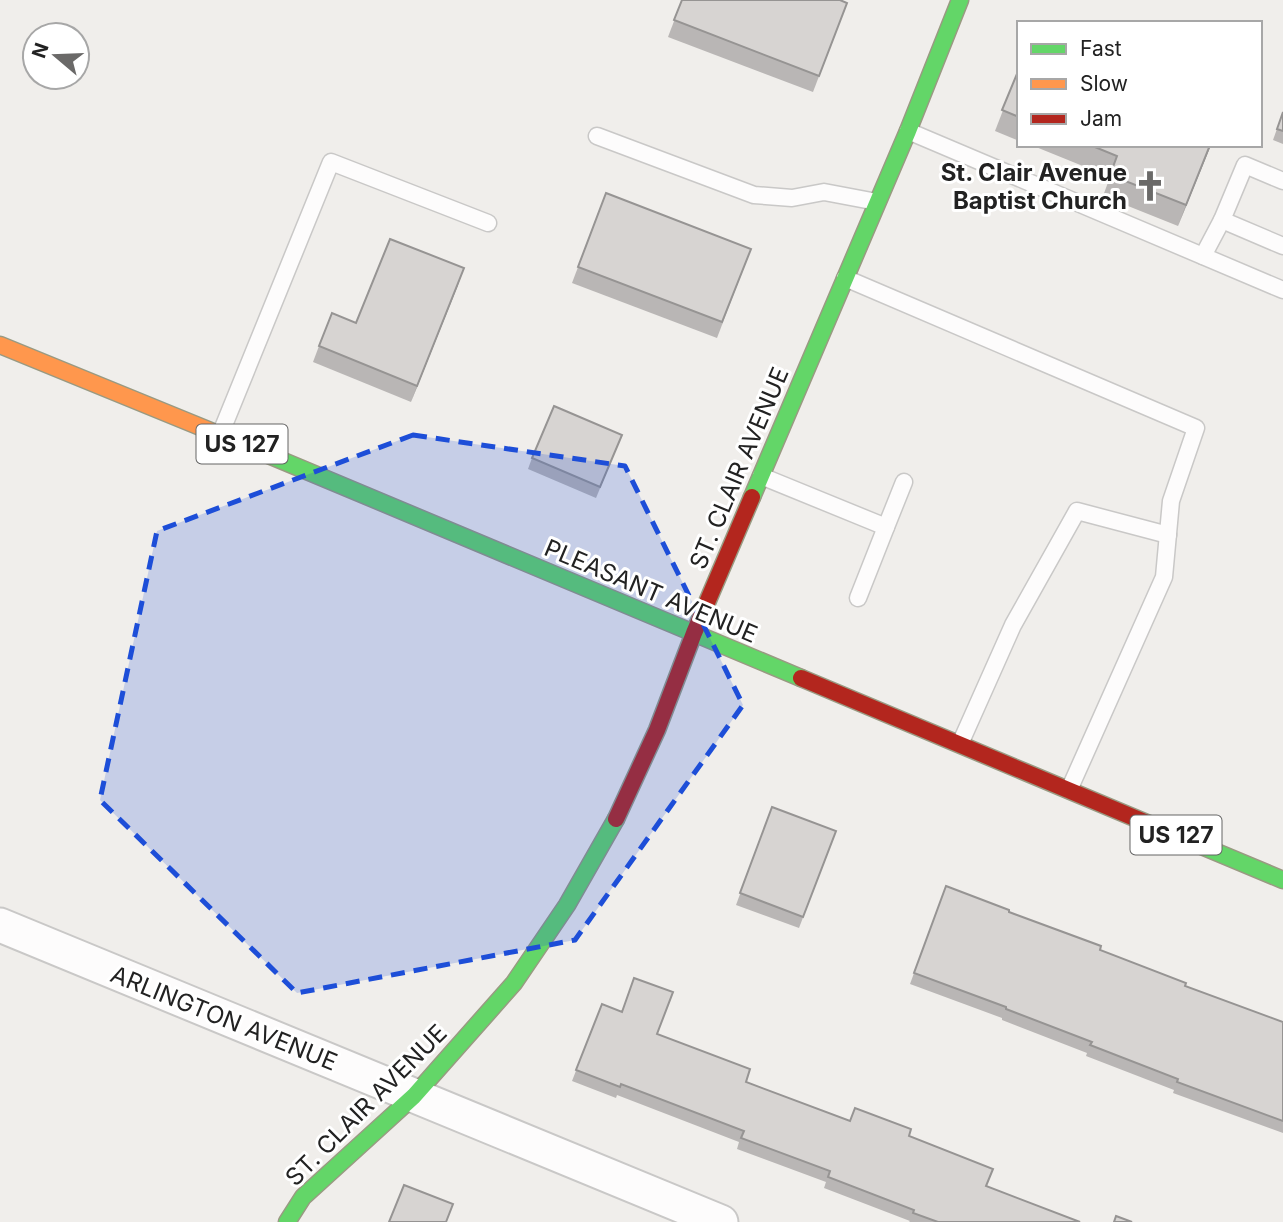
<svg xmlns="http://www.w3.org/2000/svg" width="1283" height="1222" viewBox="0 0 1283 1222" font-family="Inter,sans-serif">
  <style>
    .lines { fill: none; stroke-linecap: round; stroke-linejoin: round }
    .lane-casing { stroke: #c9c8c7; stroke-width: 19 }
    .street-casing { stroke: #c9c8c7; stroke-width: 37 }
    .fast-casing { stroke: #999a82; stroke-width: 19 }
    .slow-casing { stroke: #999a82; stroke-width: 19 }
    .jam-casing { stroke: #999a82; stroke-width: 19 }
    .lane { stroke: #fdfcfc; stroke-width: 16 }
    .street { stroke: #fdfcfc; stroke-width: 33 }
    .fast { stroke: #63d668; stroke-width: 16 }
    .slow { stroke: #ff974d; stroke-width: 16 }
    .jam { stroke: #b3261e; stroke-width: 16 }
    .wall { fill: #b9b6b5 }
    .shaded-wall { fill: #969493 }
    .building { fill: #d7d4d2; stroke: #969493; stroke-width: 2 }
    .marked { fill: #1d4ed8; fill-opacity: 0.2; stroke: #1d4ed8; stroke-width: 5; stroke-dasharray: 14 9; stroke-linejoin: round }
    .labels { text-anchor: middle; dominant-baseline: central; stroke-width: 6; stroke-linejoin: round; paint-order: stroke }
    .shield { fill: #fff; stroke: #646464; stroke-width: 2 }
    .shield-label { font-size: 23px; font-weight: bold; fill: #222 }
    .poi-label { font-size: 24px; font-weight: bold; fill: #222; stroke: #fff; text-anchor: end }
    .street-label { font-size: 24px; fill: #222; stroke: #fff }
  </style>
  <rect width="100%" height="100%" fill="#f0eeeb"/>
  <g class="lines">
    <defs>
      <g id="lane">
        <path d="M 908,131 L 1283,290"/>
        <path d="M 597,136 L 754,195 L 792,198 L 824,192 L 877,202"/>
        <path d="M 1283,181 L 1245,165 L 1222,220 L 1283,246"/>
        <path d="M 1203,256 L 1222,220"/>
        <path d="M 845,278 L 1196,428 L 1171,501 L 1164,577 L 1069,790"/>
        <path d="M 220,435 L 331,162 L 488,223"/>
        <path d="M 761,476 L 886,527 L 904,482"/>
        <path d="M 858,598 L 886,527"/>
        <path d="M 960,744 L 1013,625 L 1077,511 L 1168,535"/>
      </g>
      <path id="street" d="M 0,925 L 721,1222"/>
      <g id="fast">
        <path d="M 252,448 L 801,678"/>
        <path d="M 752,497 L 908,131 L 960,0"/>
        <path d="M 1161,829 L 1283,880"/>
        <path d="M 287,1222 L 303,1197 L 414,1096 L 514,983 L 567,905 L 616,819"/>
      </g>
      <path id="slow" d="M 0,345 L 252,448"/>
      <g id="jam">
        <path d="M 801,678 L 1161,829"/>
        <path d="M 616,819 L 657,730 L 694,633 L 752,497"/>
      </g>
    </defs>
    <use href="#lane" class="lane-casing"/>
    <use href="#street" class="street-casing"/>
    <use href="#fast" class="fast-casing"/>
    <use href="#slow" class="slow-casing"/>
    <use href="#jam" class="jam-casing"/>
    <use href="#lane" class="lane"/>
    <use href="#street" class="street"/>
    <use href="#fast" class="fast"/>
    <use href="#slow" class="slow"/>
    <use href="#jam" class="jam"/>
  </g>
  <g class="wall">
    <path d="M 682,0 L 847,3 L 813,92 L 668,37 Z"/>
    <path d="M 1019,69 L 1019,141 L 995,131 Z"/>
    <path d="M 1283,112 L 1283,144 L 1273,140 Z"/>
    <path d="M 1031,145 L 1211,145 L 1178,226 L 1103,196 L 1110,177 Z"/>
    <path d="M 606,193 L 751,249 L 717,338 L 572,283 Z"/>
    <path d="M 458,285 L 411,402 L 313,362 L 319,346 L 356,323 Z"/>
    <path d="M 622,435 L 596,498 L 528,469 L 532,458 Z"/>
    <path d="M 772,807 L 836,831 L 799,928 L 736,905 Z"/>
    <path d="M 946,886 L 1185,986 L 1283,1022 L 1283,1133 L 1173,1093 L 1174,1090 L 1086,1056 L 1087,1053 L 1002,1020 L 1002,1018 L 910,984 Z"/>
    <path d="M 602,1004 L 746,1082 L 850,1121 L 909,1136 L 986,1186 L 1080,1222 L 909,1222 L 910,1221 L 824,1188 L 826,1182 L 737,1149 L 739,1142 L 617,1095 L 616,1098 L 572,1081 Z"/>
  </g>
  <g class="shaded-wall">
    <path d="M 1210,145 L 1211,145 L 1178,226 L 1186,205 Z"/>
    <path d="M 464,268 L 458,285 L 411,402 L 417,386 Z"/>
  </g>
  <g class="building">
    <path d="M 682,0 L 840,0 L 847,3 L 819,76 L 674,20 Z"/>
    <path d="M 1019,69 L 1019,117 L 1002,110 Z"/>
    <path d="M 1283,112 L 1283,131 L 1277,129 Z"/>
    <path d="M 1090,145 L 1210,145 L 1186,205 L 1110,175 L 1117,156 Z"/>
    <path d="M 606,193 L 751,249 L 722,322 L 578,267 Z"/>
    <path d="M 390,239 L 464,268 L 417,386 L 319,346 L 332,313 L 356,323 Z"/>
    <path d="M 554,406 L 622,435 L 600,487 L 532,458 Z"/>
    <path d="M 772,807 L 836,831 L 803,917 L 740,893 Z"/>
    <path d="M 946,886 L 1009,910 L 1009,912 L 1101,946 L 1100,950 L 1186,983 L 1185,986 L 1283,1022 L 1283,1121 L 1177,1082 L 1178,1079 L 1090,1045 L 1092,1042 L 1006,1009 L 1006,1007 L 914,973 Z"/>
    <path d="M 634,978 L 673,992 L 657,1034 L 750,1069 L 746,1082 L 850,1121 L 855,1108 L 911,1129 L 909,1136 L 993,1169 L 986,1186 L 1080,1222 L 938,1222 L 913,1213 L 914,1210 L 828,1177 L 830,1171 L 741,1138 L 744,1131 L 621,1084 L 620,1087 L 576,1070 L 602,1004 L 622,1012 Z"/>
    <path d="M 404,1185 L 453,1204 L 446,1222 L 389,1222 Z"/>
    <path d="M 1116,1216 L 1132,1222 L 1114,1222 Z"/>
  </g>
  <path class="marked" d="M 413,435 L 625,466 L 743,705 L 575,940 L 297,993 L 100,800 L 157,531 Z"/>
  <defs>
    <symbol id="church-bare" viewBox="-9 -9 18 18"><path d="M-1.2-6h2.4v3.5h3.3v2.4h-3.3V6h-2.4V-.1h-3.3v-2.4h3.3Z" fill="#6a6968" stroke="#fff" stroke-width="2.5" paint-order="stroke"/></symbol>
  </defs>
  <g fill-rule="evenodd">
    <use href="#church-bare" x="1128" y="164" width="44" height="44"/>
  </g>
  <g class="labels">
    <g class="shield">
      <rect x="196.5" y="424.5" width="91" height="39" rx="5"/>
      <rect x="1130.5" y="815.5" width="91" height="39" rx="5"/>
    </g>
    <g class="shield-label">
      <text x="242" y="444">US 127</text>
      <text x="1176" y="835">US 127</text>
    </g>
    <g class="poi-label">
      <text x="1127" y="172">St. Clair Avenue<tspan x="1127" dy="28">Baptist Church</tspan></text>
    </g>
    <g class="street-label">
      <text transform="translate(739 468) rotate(-67)">ST. CLAIR AVENUE</text>
      <text transform="translate(651 591) rotate(23)">PLEASANT AVENUE</text>
      <text transform="translate(224 1018) rotate(22)">ARLINGTON AVENUE</text>
      <text transform="translate(366 1105) rotate(-45)">ST. CLAIR AVENUE</text>
    </g>
  </g>
  <rect x="1017" y="21" width="245" height="126" fill="#ffffff" stroke="#a7a7a7" stroke-width="2"/>
  <rect x="1031" y="44" width="35" height="10" fill="#63d668" stroke="#a7a7a7" stroke-width="2"/>
  <text x="1080" y="56" font-size="21" fill="#222222">Fast</text>
  <rect x="1031" y="79" width="35" height="10" fill="#ff974d" stroke="#a7a7a7" stroke-width="2"/>
  <text x="1080" y="91" font-size="21" fill="#222222">Slow</text>
  <rect x="1031" y="114" width="35" height="10" fill="#b3261e" stroke="#a7a7a7" stroke-width="2"/>
  <text x="1080" y="126" font-size="21" fill="#222222">Jam</text>
  <g transform="translate(56 56) rotate(289)"><circle r="33" fill="#ffffff" stroke="#a7a7a7" stroke-width="2"/>
  <path d="M0-5L12 26L0 18L-12 26Z" fill="#6a6968"/>
  <text y="-10" font-size="19" font-weight="bold" text-anchor="middle" fill="#222222">N</text>
  </g>
</svg>
